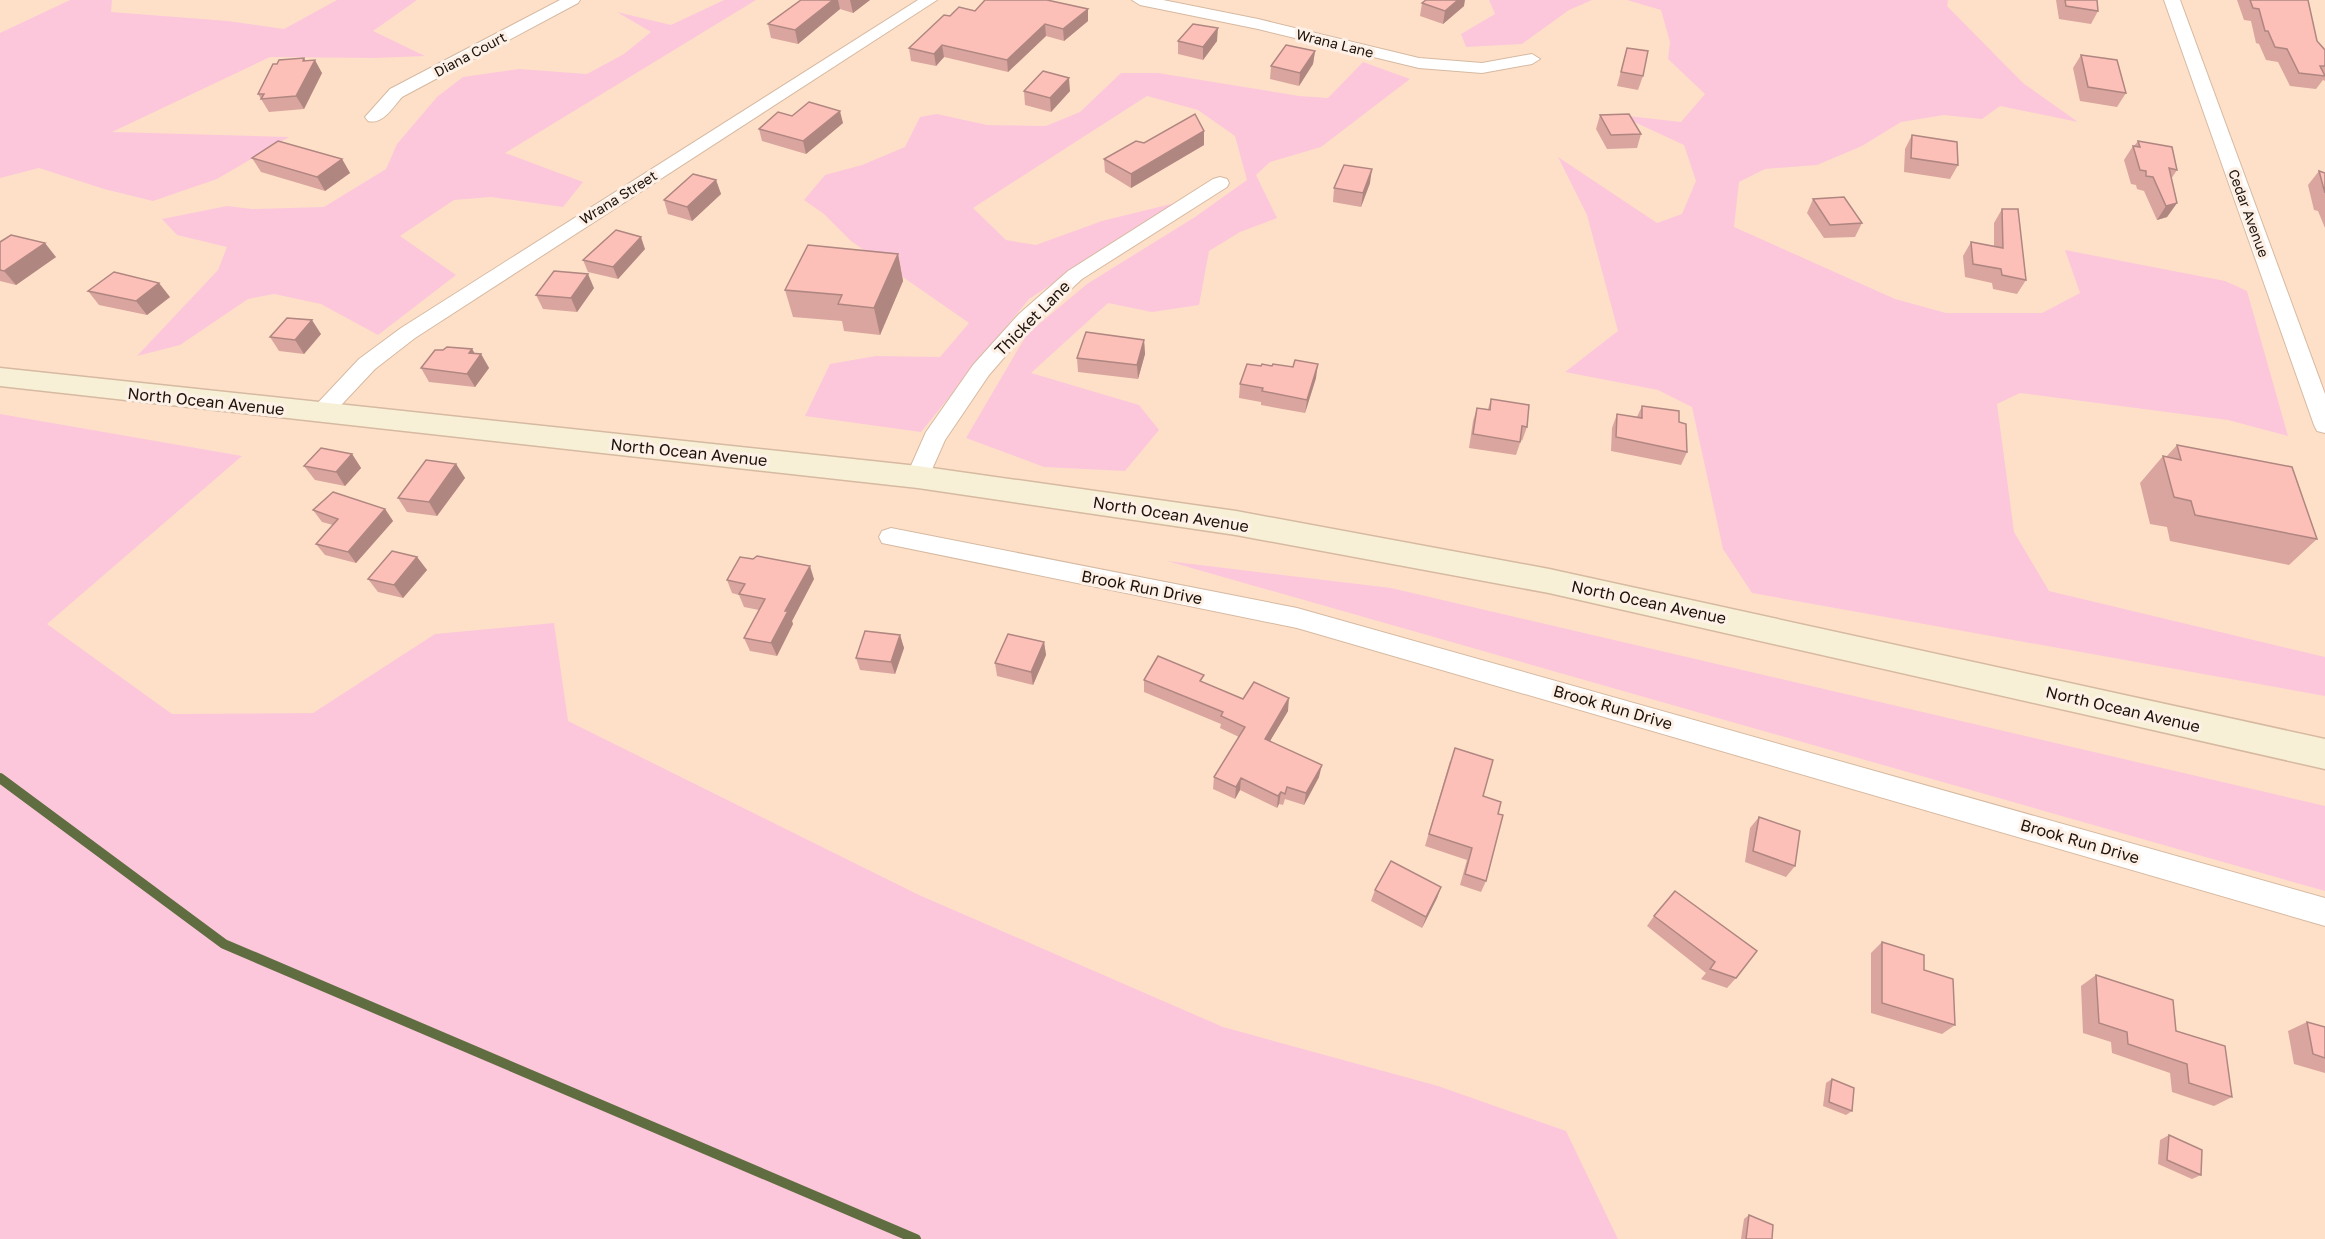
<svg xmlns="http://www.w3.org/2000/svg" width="2325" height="1239" viewBox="0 0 2325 1239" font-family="'Golos Text',sans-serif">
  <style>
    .green { fill: #fcc7db }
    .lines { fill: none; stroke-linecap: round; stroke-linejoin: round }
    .stream { stroke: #606d40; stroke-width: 10 }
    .street-casing { stroke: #d6b9a1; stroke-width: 2 }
    .secondary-casing { stroke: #d6b9a1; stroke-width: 3 }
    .street { fill: #fff; fill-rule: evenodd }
    .secondary { fill: #f8f0d6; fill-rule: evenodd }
    .wall { fill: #d9a59e }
    .shaded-wall { fill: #b08681 }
    .building { fill: #fcc0b8; stroke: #b08681; stroke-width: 1.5 }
    .labels { text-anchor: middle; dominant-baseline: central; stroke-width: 6; stroke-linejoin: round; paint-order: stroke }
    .far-street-label { font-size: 14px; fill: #1e130b; stroke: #fdf1e7 }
    .street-label { font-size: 16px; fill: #1e130b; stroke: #fdf1e7 }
  </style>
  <rect width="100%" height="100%" fill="#fee0c8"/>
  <g class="green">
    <path d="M 70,0 L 112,0 L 111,12 L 228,21 L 284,29 L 337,0 L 417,0 L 373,31 L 425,56 L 374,58 L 270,57 L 112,132 L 289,137 L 217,179 L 153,201 L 104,189 L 39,168 L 0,178 L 0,33 Z"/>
    <path d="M 724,0 L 756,0 L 505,153 L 583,182 L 563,207 L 491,197 L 454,200 L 400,236 L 456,275 L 378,335 L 321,304 L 274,294 L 248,299 L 180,345 L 137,356 L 218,270 L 227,247 L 177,235 L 162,219 L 227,206 L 252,209 L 324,207 L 386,169 L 397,144 L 437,97 L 463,77 L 519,69 L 587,74 L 624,54 L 651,32 L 617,12 L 671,25 Z"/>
    <path d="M 1489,0 L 1592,0 L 1569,10 L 1522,44 L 1466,47 L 1461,34 L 1495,14 Z"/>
    <path d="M 1627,0 L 1948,0 L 1947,6 L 2023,83 L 2078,122 L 2000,106 L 1982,119 L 1944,115 L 1901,122 L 1862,146 L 1817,165 L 1765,169 L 1739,182 L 1734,227 L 1895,299 L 1946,313 L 2042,313 L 2080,293 L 2065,250 L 2225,281 L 2247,291 L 2288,436 L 2228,420 L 2020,393 L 1997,404 L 2014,532 L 2049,591 L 2325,657 L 2325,696 L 1752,593 L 1723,549 L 1692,407 L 1658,390 L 1565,372 L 1618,331 L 1587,215 L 1558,157 L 1657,223 L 1682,214 L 1696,181 L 1684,145 L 1619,115 L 1681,122 L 1705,94 L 1668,59 L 1670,42 L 1661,10 Z"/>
    <path d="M 1363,62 L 1410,79 L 1321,147 L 1270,162 L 1256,175 L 1277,218 L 1240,232 L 1209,251 L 1199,305 L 1152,312 L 1108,303 L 1031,373 L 1139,405 L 1159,430 L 1125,471 L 1044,467 L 966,438 L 1027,334 L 1087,284 L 1195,217 L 1247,180 L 1235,136 L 1198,110 L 1147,96 L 973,208 L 1006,240 L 1036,245 L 1102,221 L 1175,203 L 1029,299 L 921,432 L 805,416 L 830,364 L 876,356 L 940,357 L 969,323 L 851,241 L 824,214 L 804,200 L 825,175 L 862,165 L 905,147 L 920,117 L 937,114 L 987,125 L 1046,126 L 1080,112 L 1121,73 L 1158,73 L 1299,96 L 1328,98 Z"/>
    <path d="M 0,414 L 242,456 L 47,624 L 172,714 L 313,713 L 435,634 L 554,623 L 568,721 L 919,895 L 1223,1027 L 1438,1086 L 1566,1131 L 1618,1239 L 0,1239 Z"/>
    <path d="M 1167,561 L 1391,588 L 2325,806 L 2325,891 Z"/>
  </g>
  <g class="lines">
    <path class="stream" d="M 0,778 L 224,944 L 916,1239"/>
    <defs>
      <g id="street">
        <path d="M 560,0 L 580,0 L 578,3 L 402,97 C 393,107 383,125 368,121 L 365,117 L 390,89 Z"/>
        <path d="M 918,0 L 937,0 L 415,338 L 375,369 L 329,418 L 321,421 L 313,418 L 310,413 L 313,408 L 359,359 L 401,328 Z"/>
        <path d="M 1132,0 L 1163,0 L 1258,19 L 1419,58 L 1482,63 L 1532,54 L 1540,59 L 1532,64 L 1482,73 L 1419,68 L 1258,29 L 1140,5 Z"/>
        <path d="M 2164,0 L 2180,0 L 2325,394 L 2325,433 L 2317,431 L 2314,425 Z"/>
        <path d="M 1220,177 L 1227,179 L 1229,183 L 1227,187 L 1082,279 L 1033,324 L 989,375 L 945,440 L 926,483 L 918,485 L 910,483 L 906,477 L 926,432 L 973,365 L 1019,314 L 1068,271 L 1213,179 Z"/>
        <path d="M 891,528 L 1297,608 L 2325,898 L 2325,926 L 1297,628 L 882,543 L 879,537 L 882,531 Z"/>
      </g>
      <path id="secondary" d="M 0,368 L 918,466 L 1236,511 L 1549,569 L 2325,739 L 2325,769 L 1549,593 L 1236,535 L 918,488 L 0,386 Z"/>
    </defs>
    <use href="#street" class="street-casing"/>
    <use href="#secondary" class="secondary-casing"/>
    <use href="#street" class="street"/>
    <use href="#secondary" class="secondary"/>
  </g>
  <g class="wall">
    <path d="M 801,0 L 870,0 L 853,13 L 840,9 L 798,44 L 771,38 L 768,24 Z"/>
    <path d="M 2056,0 L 2097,0 L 2098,11 L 2091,24 L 2059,19 Z"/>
    <path d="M 2237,0 L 2308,0 L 2317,41 L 2325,50 L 2325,81 L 2323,80 L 2316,89 L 2290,86 L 2278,62 L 2266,60 L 2259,44 L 2256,43 L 2251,21 L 2244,20 Z"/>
    <path d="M 1422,3 L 1464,6 L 1443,24 L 1420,16 Z"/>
    <path d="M 975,11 L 1088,21 L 1064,41 L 1046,36 L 1008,72 L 944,57 L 936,66 L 911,61 L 909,48 L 950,16 Z"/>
    <path d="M 1178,41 L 1217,41 L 1203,60 L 1178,54 Z"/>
    <path d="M 1627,48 L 1643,76 L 1638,90 L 1617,86 Z"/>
    <path d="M 1315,51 L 1313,64 L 1299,86 L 1270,79 L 1271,66 Z"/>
    <path d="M 2081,55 L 2126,93 L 2117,107 L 2080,101 L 2073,68 Z"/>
    <path d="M 305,61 L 322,73 L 304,109 L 269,112 L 258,94 Z"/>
    <path d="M 1024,91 L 1070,91 L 1051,112 L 1025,105 Z"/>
    <path d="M 1600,115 L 1641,134 L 1637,148 L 1607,149 L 1596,129 Z"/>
    <path d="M 843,123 L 806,154 L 762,141 L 759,129 Z"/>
    <path d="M 1204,131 L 1204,145 L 1131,188 L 1105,172 L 1104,159 L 1144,143 Z"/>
    <path d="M 1912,135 L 1958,165 L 1950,179 L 1904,172 L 1905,149 Z"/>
    <path d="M 2138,141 L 2177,170 L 2171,179 L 2177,203 L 2167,217 L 2157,220 L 2144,191 L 2137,189 L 2136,185 L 2131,184 L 2124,160 L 2133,146 L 2134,146 Z"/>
    <path d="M 252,158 L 342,159 L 350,173 L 325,191 L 261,172 Z"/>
    <path d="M 2319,171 L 2325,173 L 2325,228 L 2318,211 L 2314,210 L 2308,185 Z"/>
    <path d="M 716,180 L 721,194 L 692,221 L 668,214 L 664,200 Z"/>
    <path d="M 1370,183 L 1361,207 L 1333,202 L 1334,188 Z"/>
    <path d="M 1813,199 L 1862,223 L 1855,237 L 1824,238 L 1807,213 Z"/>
    <path d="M 2002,209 L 2026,280 L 2017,294 L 1993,289 L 1992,283 L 1965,277 L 1963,256 L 1971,242 L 1994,246 L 1994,223 Z"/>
    <path d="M 0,242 L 56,257 L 16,285 L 0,281 Z"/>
    <path d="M 645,249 L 618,279 L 588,272 L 583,260 Z"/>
    <path d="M 898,254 L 903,281 L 880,335 L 844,331 L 842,321 L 793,317 L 785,290 Z"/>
    <path d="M 594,288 L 577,312 L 543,309 L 536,295 Z"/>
    <path d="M 88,291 L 170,297 L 147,315 L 99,305 Z"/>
    <path d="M 321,334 L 304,354 L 279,351 L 270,337 Z"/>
    <path d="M 1144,340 L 1145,354 L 1138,379 L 1078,372 L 1077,358 Z"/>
    <path d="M 472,349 L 475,354 L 481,354 L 489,368 L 475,387 L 429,382 L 421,368 L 443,350 Z"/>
    <path d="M 1316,378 L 1305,413 L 1261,405 L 1261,402 L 1239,398 L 1240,384 Z"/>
    <path d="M 1491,399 L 1527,427 L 1522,441 L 1521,440 L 1516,455 L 1469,448 L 1473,421 L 1477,408 L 1488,409 Z"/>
    <path d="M 1642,406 L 1679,422 L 1687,452 L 1681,465 L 1611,451 L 1612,428 L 1617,414 L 1637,417 Z"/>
    <path d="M 2177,445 L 2317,539 L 2289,565 L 2170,541 L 2167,527 L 2150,524 L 2140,483 L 2163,456 L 2166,457 Z"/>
    <path d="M 352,454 L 361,468 L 345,486 L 315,480 L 304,466 Z"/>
    <path d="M 456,464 L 465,478 L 437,516 L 407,512 L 398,498 Z"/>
    <path d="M 385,509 L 393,521 L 356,563 L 325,555 L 316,544 L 333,525 L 322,522 L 313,510 Z"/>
    <path d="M 417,557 L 427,570 L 403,598 L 378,592 L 368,579 Z"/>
    <path d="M 814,579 L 792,621 L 793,624 L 777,656 L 750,651 L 744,638 L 759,610 L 744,607 L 739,595 L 732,593 L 727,580 Z"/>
    <path d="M 900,635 L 904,648 L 895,674 L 860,670 L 856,658 Z"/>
    <path d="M 1044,642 L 1046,655 L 1033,685 L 997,676 L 995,663 Z"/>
    <path d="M 1144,680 L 1203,682 L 1243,699 L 1288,711 L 1270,741 L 1319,777 L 1304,805 L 1285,799 L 1283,805 L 1279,804 L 1277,808 L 1240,790 L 1235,799 L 1213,789 L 1214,777 L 1239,737 L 1220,728 L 1221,724 L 1144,692 Z"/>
    <path d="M 1450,761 L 1498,814 L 1486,881 L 1481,892 L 1460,885 L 1467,860 L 1425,846 Z"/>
    <path d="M 1759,817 L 1795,866 L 1786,877 L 1745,862 L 1750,828 Z"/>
    <path d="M 1441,887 L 1437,898 L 1422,928 L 1371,901 L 1375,890 Z"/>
    <path d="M 1654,916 L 1736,978 L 1727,988 L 1701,979 L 1706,973 L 1647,926 Z"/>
    <path d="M 1882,942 L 1924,970 L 1955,1025 L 1942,1034 L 1871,1013 L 1871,953 Z"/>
    <path d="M 2096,975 L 2176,1031 L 2232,1097 L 2214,1106 L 2172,1092 L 2170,1073 L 2112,1053 L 2111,1042 L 2083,1033 L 2081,986 Z"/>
    <path d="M 2307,1022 L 2325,1027 L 2325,1073 L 2294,1064 L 2288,1031 Z"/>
    <path d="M 1832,1079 L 1852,1111 L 1846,1115 L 1823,1106 L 1826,1083 Z"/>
    <path d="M 2169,1135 L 2201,1175 L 2192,1179 L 2158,1164 L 2160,1140 Z"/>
    <path d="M 1749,1215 L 1772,1239 L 1741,1239 L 1744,1219 Z"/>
  </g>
  <g class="shaded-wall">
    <path d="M 833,0 L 838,0 L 840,9 L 798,44 L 795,30 Z"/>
    <path d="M 850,0 L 870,0 L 853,13 Z"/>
    <path d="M 1458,0 L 1465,0 L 1464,6 L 1443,24 L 1445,11 Z"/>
    <path d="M 1088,9 L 1088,21 L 1064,41 L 1063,29 Z"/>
    <path d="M 1045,24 L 1046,36 L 1008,72 L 1007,60 Z"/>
    <path d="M 1218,28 L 1217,41 L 1203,60 L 1203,47 Z"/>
    <path d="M 942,45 L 944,57 L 936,66 L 934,54 Z"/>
    <path d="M 1315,51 L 1313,64 L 1299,86 L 1300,73 Z"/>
    <path d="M 304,58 L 310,69 L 315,60 L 322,73 L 304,109 L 296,96 L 303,61 Z"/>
    <path d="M 1069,78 L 1070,91 L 1051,112 L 1050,98 Z"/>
    <path d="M 840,111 L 843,123 L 806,154 L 803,141 Z"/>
    <path d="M 1204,131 L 1204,145 L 1131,188 L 1131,174 Z"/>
    <path d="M 342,159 L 350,173 L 325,191 L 317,177 Z"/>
    <path d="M 1372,169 L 1370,183 L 1361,207 L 1363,193 Z"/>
    <path d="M 716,180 L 721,194 L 692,221 L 687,207 Z"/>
    <path d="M 2177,203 L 2167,217 L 2157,220 L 2166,206 Z"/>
    <path d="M 641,237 L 645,249 L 618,279 L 613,267 Z"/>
    <path d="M 45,243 L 56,257 L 16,285 L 4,271 Z"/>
    <path d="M 898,254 L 903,281 L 880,335 L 874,308 Z"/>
    <path d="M 588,274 L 594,288 L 577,312 L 571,298 Z"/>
    <path d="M 159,283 L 170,297 L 147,315 L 136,301 Z"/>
    <path d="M 312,320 L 321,334 L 304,354 L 295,340 Z"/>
    <path d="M 1144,340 L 1145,354 L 1138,379 L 1137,365 Z"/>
    <path d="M 472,349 L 478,359 L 481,354 L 489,368 L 475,387 L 467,374 L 469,353 Z"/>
    <path d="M 1318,364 L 1316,378 L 1305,413 L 1307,400 Z"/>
    <path d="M 352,454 L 361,468 L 345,486 L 336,472 Z"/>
    <path d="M 456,464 L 465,478 L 437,516 L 429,502 Z"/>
    <path d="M 385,509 L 393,521 L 356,563 L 348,552 Z"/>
    <path d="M 417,557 L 427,570 L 403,598 L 394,585 Z"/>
    <path d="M 810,566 L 814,579 L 792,621 L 793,624 L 777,656 L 771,643 L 785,611 Z"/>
    <path d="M 900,635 L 904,648 L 895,674 L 891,662 Z"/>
    <path d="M 1044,642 L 1046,655 L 1033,685 L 1031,672 Z"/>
    <path d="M 1289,698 L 1288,711 L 1264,751 L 1265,739 Z"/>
    <path d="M 1322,765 L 1319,777 L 1304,805 L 1306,793 Z"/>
    <path d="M 1241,778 L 1240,790 L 1235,799 L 1236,787 Z"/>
    <path d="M 1281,792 L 1279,804 L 1277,808 L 1278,796 Z"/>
    <path d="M 1441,887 L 1437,898 L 1422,928 L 1426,917 Z"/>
  </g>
  <g class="building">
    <path d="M 801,0 L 833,0 L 795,30 L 768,24 Z"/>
    <path d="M 985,0 L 1047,0 L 1088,9 L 1063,29 L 1045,24 L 1007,60 L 942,45 L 934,54 L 909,48 L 944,15 L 950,16 L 959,7 L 975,11 Z"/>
    <path d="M 1426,0 L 1458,0 L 1445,11 L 1422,3 Z"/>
    <path d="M 2065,0 L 2097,0 L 2098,11 L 2066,6 Z"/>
    <path d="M 2250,0 L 2308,0 L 2317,41 L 2325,50 L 2325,66 L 2320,66 L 2325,76 L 2299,73 L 2287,49 L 2275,47 L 2268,31 L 2265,31 L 2259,9 L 2253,8 Z"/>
    <path d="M 1193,24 L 1218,28 L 1203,47 L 1178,41 Z"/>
    <path d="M 1286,45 L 1315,51 L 1300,73 L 1271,66 Z"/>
    <path d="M 1627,48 L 1648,51 L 1643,76 L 1621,72 Z"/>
    <path d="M 2081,55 L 2117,60 L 2126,93 L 2088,87 Z"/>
    <path d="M 304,58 L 303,61 L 315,60 L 296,96 L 261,99 L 264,94 L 258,94 L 273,64 L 277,64 L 279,60 Z"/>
    <path d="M 1043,71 L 1069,78 L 1050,98 L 1024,91 Z"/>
    <path d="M 809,102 L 840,111 L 803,141 L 759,129 L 778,112 L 792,116 Z"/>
    <path d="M 1195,114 L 1204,131 L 1131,174 L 1104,159 L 1136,141 L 1144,143 Z"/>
    <path d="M 1629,114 L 1641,134 L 1611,135 L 1600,115 Z"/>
    <path d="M 1912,135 L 1957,142 L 1958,165 L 1911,158 Z"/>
    <path d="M 278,141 L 342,159 L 317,177 L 252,158 Z"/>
    <path d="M 2138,141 L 2172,147 L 2177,170 L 2169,168 L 2177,203 L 2166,206 L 2153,177 L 2146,176 L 2146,171 L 2140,170 L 2133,146 L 2140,147 Z"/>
    <path d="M 1344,165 L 1372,169 L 1363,193 L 1334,188 Z"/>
    <path d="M 2319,171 L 2325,173 L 2325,193 Z"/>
    <path d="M 693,174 L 716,180 L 687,207 L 664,200 Z"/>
    <path d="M 1844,197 L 1862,223 L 1830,225 L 1813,199 Z"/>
    <path d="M 2002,209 L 2018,209 L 2026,280 L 2002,275 L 2001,269 L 1973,264 L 1971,242 L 2003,248 Z"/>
    <path d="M 616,230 L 641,237 L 613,267 L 583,260 Z"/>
    <path d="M 11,235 L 45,243 L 4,271 L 0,270 L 0,242 Z"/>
    <path d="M 808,245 L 898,254 L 874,308 L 838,304 L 842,295 L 785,290 Z"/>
    <path d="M 554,271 L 588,274 L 571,298 L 536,295 Z"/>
    <path d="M 114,272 L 159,283 L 136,301 L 88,291 Z"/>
    <path d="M 287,318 L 312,320 L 295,340 L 270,337 Z"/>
    <path d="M 1086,332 L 1144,340 L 1137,365 L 1077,358 Z"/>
    <path d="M 447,347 L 472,349 L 469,353 L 481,354 L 467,374 L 421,368 L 435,350 L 443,350 Z"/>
    <path d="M 1295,360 L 1318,364 L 1307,400 L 1262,391 L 1263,388 L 1240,384 L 1247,364 L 1261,366 L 1262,364 L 1272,366 L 1273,364 L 1293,367 Z"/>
    <path d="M 1491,399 L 1529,405 L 1527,427 L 1522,426 L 1520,442 L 1473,434 L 1477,408 L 1490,410 Z"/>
    <path d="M 1642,406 L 1679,411 L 1679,422 L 1686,424 L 1687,452 L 1616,437 L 1617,414 L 1642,418 Z"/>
    <path d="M 2177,445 L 2292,467 L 2317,539 L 2195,515 L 2191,501 L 2174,497 L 2163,456 L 2181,460 Z"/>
    <path d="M 321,448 L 352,454 L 336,472 L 304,466 Z"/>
    <path d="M 426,460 L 456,464 L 429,502 L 398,498 Z"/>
    <path d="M 333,492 L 385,509 L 348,552 L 316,544 L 338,519 L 313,510 Z"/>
    <path d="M 392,551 L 417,557 L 394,585 L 368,579 Z"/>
    <path d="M 757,556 L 810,566 L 785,611 L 788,611 L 771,643 L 744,638 L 765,599 L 739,594 L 745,584 L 727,580 L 740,557 L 753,559 Z"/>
    <path d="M 865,631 L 900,635 L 891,662 L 856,658 Z"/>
    <path d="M 1008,634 L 1044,642 L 1031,672 L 995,663 Z"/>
    <path d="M 1158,656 L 1204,675 L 1200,681 L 1243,699 L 1254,682 L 1289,698 L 1265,739 L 1322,765 L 1306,793 L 1287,787 L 1285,794 L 1281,792 L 1278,796 L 1241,778 L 1236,787 L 1214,777 L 1245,727 L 1221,716 L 1223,712 L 1144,680 Z"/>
    <path d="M 1455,748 L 1493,760 L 1483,796 L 1501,802 L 1498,814 L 1503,815 L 1486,881 L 1465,874 L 1472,848 L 1429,834 Z"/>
    <path d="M 1759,817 L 1800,831 L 1795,866 L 1753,851 Z"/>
    <path d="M 1391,861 L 1441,887 L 1426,917 L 1375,890 Z"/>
    <path d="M 1675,891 L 1757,951 L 1736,978 L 1710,969 L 1715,962 L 1654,916 Z"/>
    <path d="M 1882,942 L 1924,955 L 1924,970 L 1953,979 L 1955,1025 L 1882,1003 Z"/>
    <path d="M 2096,975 L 2173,1000 L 2176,1031 L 2225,1046 L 2232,1097 L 2189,1083 L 2187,1064 L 2128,1044 L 2127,1032 L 2099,1023 Z"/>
    <path d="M 2307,1022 L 2325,1027 L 2325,1058 L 2313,1054 Z"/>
    <path d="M 1832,1079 L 1854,1088 L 1852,1111 L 1829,1102 Z"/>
    <path d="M 2169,1135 L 2202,1150 L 2201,1175 L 2167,1160 Z"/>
    <path d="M 1749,1215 L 1773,1225 L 1772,1239 L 1746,1239 Z"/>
  </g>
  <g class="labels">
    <g class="far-street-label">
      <text transform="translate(1335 43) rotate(14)">Wrana Lane</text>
      <text transform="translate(470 54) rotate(-28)">Diana Court</text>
      <text transform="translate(618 197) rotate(-32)">Wrana Street</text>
      <text transform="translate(2249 213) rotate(70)">Cedar Avenue</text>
    </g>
    <g class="street-label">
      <text transform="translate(1032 318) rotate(-45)">Thicket Lane</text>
      <text transform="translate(206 401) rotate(6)">North Ocean Avenue</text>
      <text transform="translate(689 452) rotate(6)">North Ocean Avenue</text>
      <text transform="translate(1171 514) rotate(9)">North Ocean Avenue</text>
      <text transform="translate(1142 587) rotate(11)">Brook Run Drive</text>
      <text transform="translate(1649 602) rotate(12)">North Ocean Avenue</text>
      <text transform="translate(1613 707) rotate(16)">Brook Run Drive</text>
      <text transform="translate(2123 709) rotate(13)">North Ocean Avenue</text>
      <text transform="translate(2080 841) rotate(16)">Brook Run Drive</text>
    </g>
  </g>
</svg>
